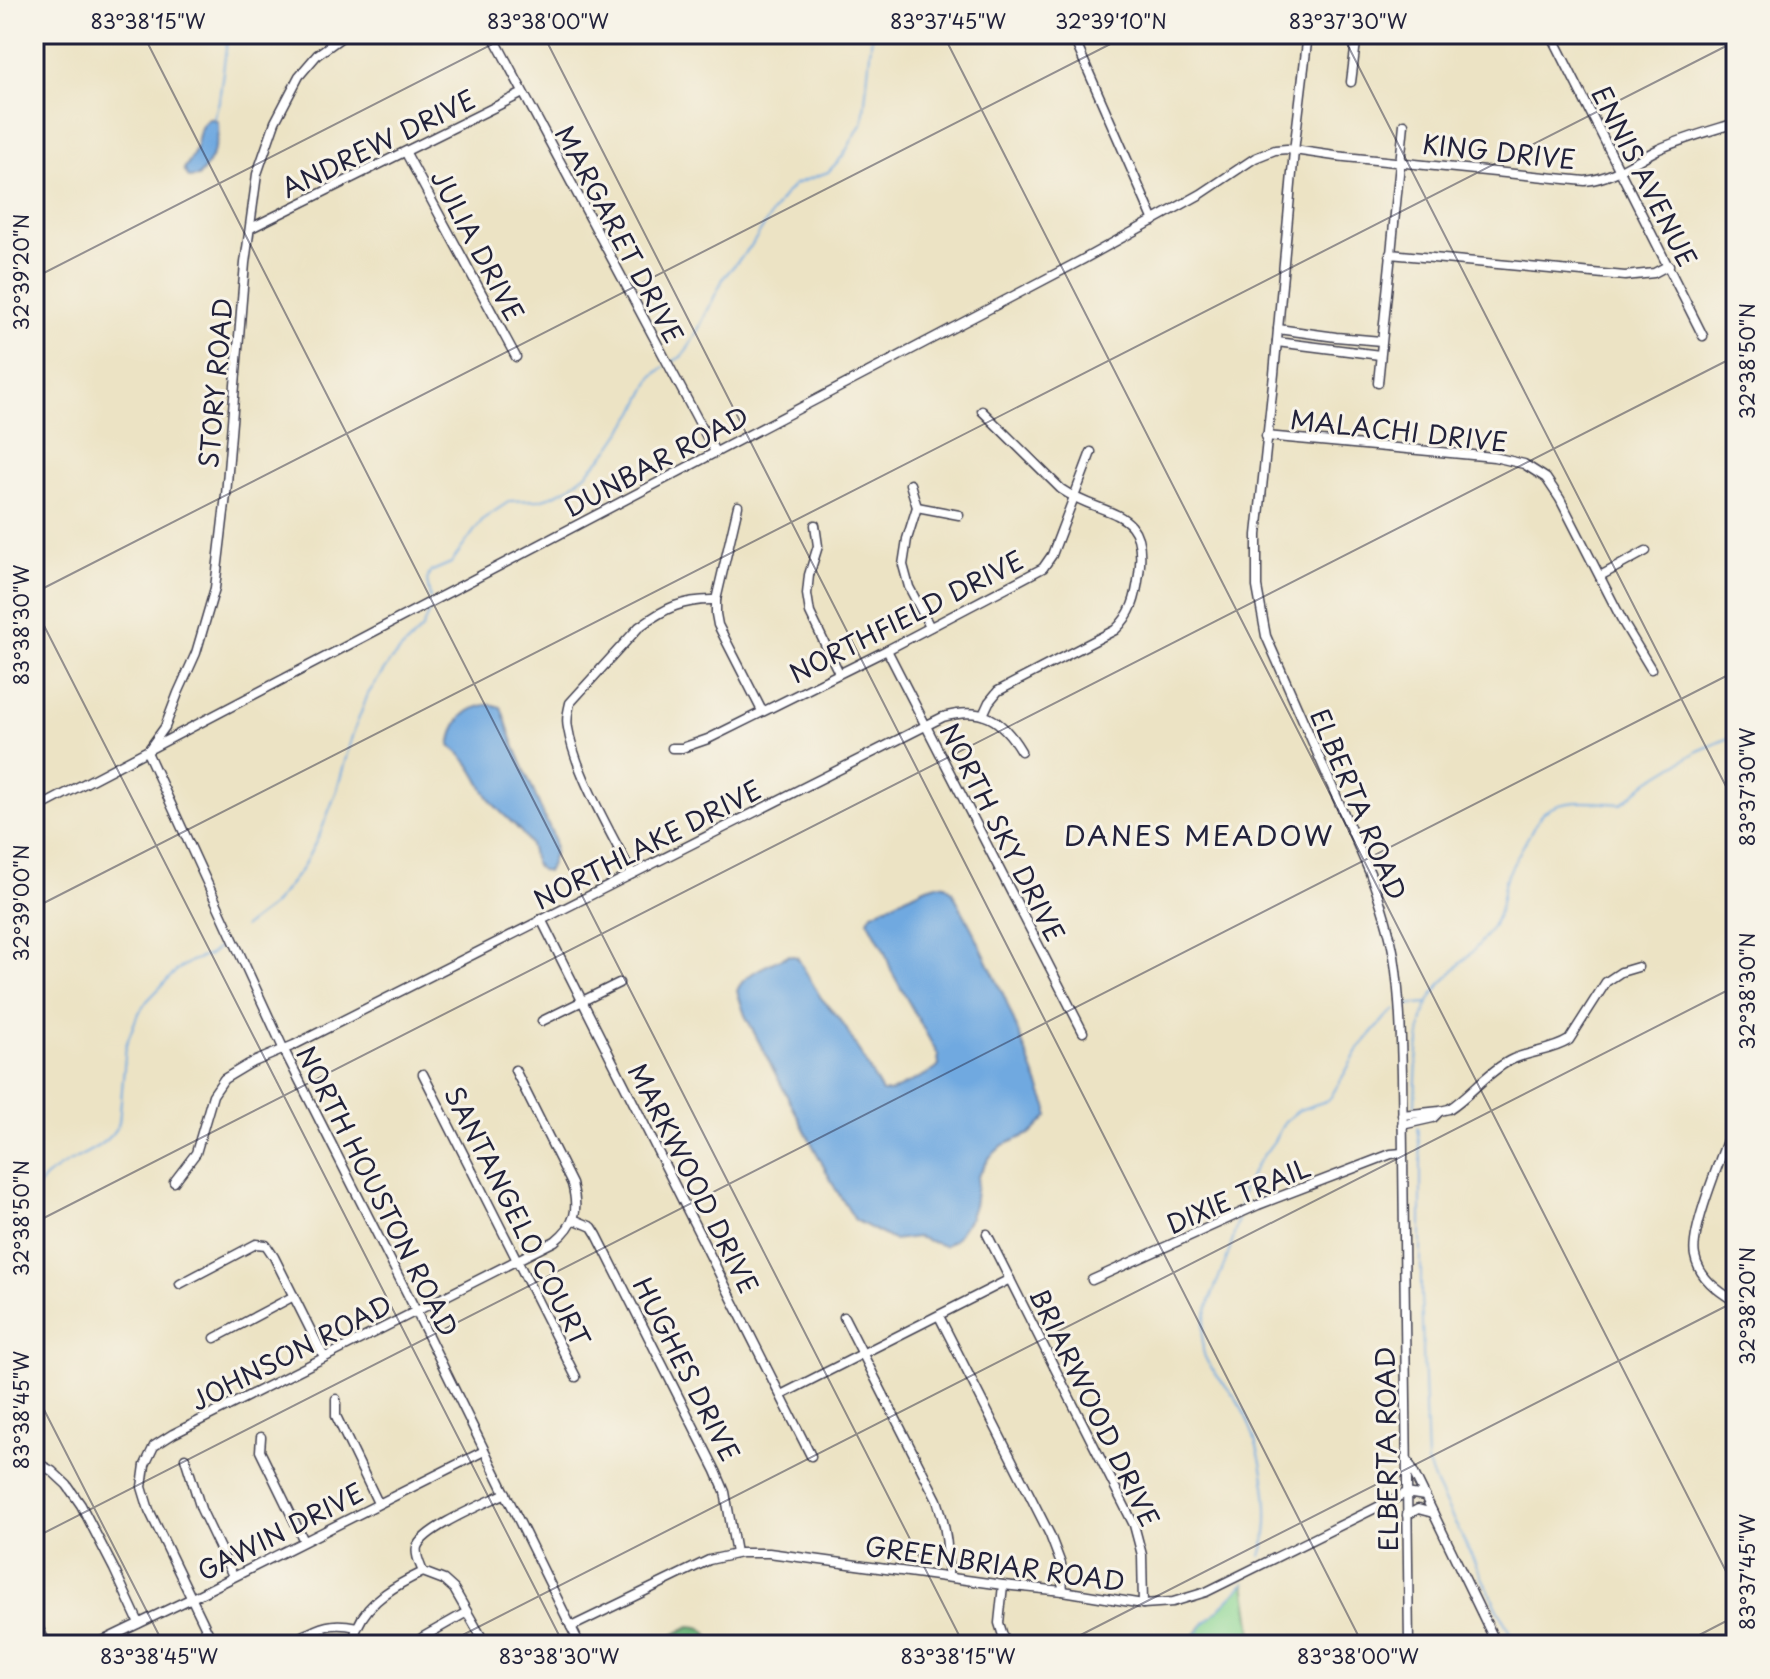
<svg xmlns="http://www.w3.org/2000/svg" width="1770" height="1679" viewBox="0 0 1770 1679" font-family="'Playpen Sans',sans-serif">
  <style>
    .green { fill: #8bd692; stroke: #567c66; stroke-width: 2 }
    .forest { fill: #70b77c; stroke: #496c5c; stroke-width: 2 }
    .water { fill: #70a9e0; stroke: #49668e; stroke-width: 2 }
    .lines { fill: none; stroke-linecap: round; stroke-linejoin: round }
    .stream { stroke: #70a9e0; stroke-width: 2 }
    .minor-casing { stroke: #403f50; stroke-width: 11 }
    .minor { stroke: #fff; stroke-width: 8 }
    .ticks { fill: none; stroke: #22223b; stroke-width: 2; stroke-opacity: 0.45 }
    .labels { text-anchor: middle; dominant-baseline: central; stroke-width: 6; stroke-linejoin: round; paint-order: stroke }
    .street-label { font-size: 26px; fill: #22223b; stroke: #f7f3e8 }
    .neighbourhood-label { font-size: 28px; letter-spacing: 2px; fill: #22223b; stroke: #f7f3e8 }
    .neatline { fill: none; stroke: #22223b; stroke-width: 3 }
    .ticks-label { font-size: 20px; text-anchor: middle; fill: #22223b }
  </style>
  <rect width="100%" height="100%" fill="#f7f3e8"/>
  <filter id="ink" filterUnits="userSpaceOnUse"><feTurbulence type="fractalNoise" baseFrequency=".0125" numOctaves="2"/><feDisplacementMap in="SourceGraphic" scale="16" xChannelSelector="R" yChannelSelector="G"/><feConvolveMatrix kernelMatrix="1 2 1 2 8 2 1 2 1" color-interpolation-filters="sRGB"/></filter>
  <filter id="wash" filterUnits="userSpaceOnUse"><feTurbulence type="fractalNoise" baseFrequency=".006" numOctaves="4" result="noise"/><feDisplacementMap in="SourceGraphic" scale="32" xChannelSelector="R" yChannelSelector="G"/><feGaussianBlur stdDeviation="1.8" result="paint"/><feColorMatrix in="noise" values="0 0 0 0 0 0 0 0 0 0 0 0 0 0 0 0 0 1.4 0 .05"/><feComposite in="paint" operator="in"/></filter>
  <g filter="url(#wash)">
    <rect width="100%" height="100%" fill="#ece3c4"/>
    <path class="green" d="M 1245,1583 L 1254,1645 L 1186,1645 L 1205,1623 Z"/>
    <path class="forest" d="M 690,1626 C 708,1627 705,1633 716,1645 L 653,1645 Z"/>
    <g class="water">
      <path d="M 209,119 L 213,119 L 218,122 C 220,141 211,163 198,177 L 189,178 L 184,169 C 188,163 193,157 195,150 C 200,138 197,126 209,119 Z"/>
      <path d="M 490,704 L 501,707 L 514,745 L 546,821 C 557,839 557,853 547,872 C 530,868 535,855 529,843 C 520,826 502,816 491,801 C 476,779 474,763 450,746 C 454,720 464,708 490,704 Z"/>
      <path d="M 937,884 L 945,885 L 952,891 L 974,933 L 1005,998 L 1048,1109 L 1048,1116 L 1032,1133 L 1003,1145 L 990,1157 L 978,1176 L 974,1206 L 969,1219 L 955,1239 L 944,1246 L 917,1237 L 893,1240 L 855,1220 L 835,1188 L 745,1015 L 737,991 C 743,973 772,963 789,955 L 797,957 L 821,998 L 839,1018 L 847,1030 L 882,1092 L 891,1092 L 935,1070 L 939,1066 L 938,1055 L 892,972 L 884,950 L 868,920 L 872,913 L 927,887 Z"/>
    </g>
    <g class="lines">
      <g class="stream">
        <path d="M 214,118 L 219,101 L 228,34"/>
        <path d="M 672,362 L 681,357 L 687,350 L 698,330 L 724,277 L 751,246 L 782,198 L 795,184 L 828,172 L 843,156 L 863,121 L 872,34"/>
        <path d="M 430,598 L 427,581 L 430,572 L 451,563 L 483,519 L 510,501 L 539,500 L 552,496 L 568,488 L 586,474 L 609,450 L 635,412 L 653,376 L 664,367"/>
        <path d="M 244,927 L 272,906 L 301,870 L 320,834 L 337,790 L 352,736 L 368,694 L 391,660 L 422,629 L 430,608"/>
        <path d="M 1405,1005 L 1427,1003"/>
        <path d="M 1415,1105 C 1416,1079 1417,1025 1429,1002 C 1446,970 1482,951 1497,917 C 1502,906 1502,893 1505,881 C 1509,871 1538,817 1544,812 C 1566,797 1596,803 1621,804 L 1649,781 L 1698,751 L 1736,735"/>
        <path d="M 1417,1127 L 1421,1159 L 1421,1295 L 1427,1462 L 1436,1485 L 1516,1645"/>
        <path d="M 34,1193 C 38,1188 41,1181 46,1177 C 69,1156 104,1153 119,1123 L 126,1045 L 137,1016 L 147,1001 L 176,971 L 191,961 L 209,955 L 219,947"/>
        <path d="M 1240,1208 L 1243,1189 L 1257,1164 L 1274,1141 L 1285,1121 L 1299,1110 L 1329,1100 L 1360,1047 L 1386,1017 L 1396,1009"/>
        <path d="M 1238,1219 C 1235,1231 1232,1243 1228,1255 C 1217,1285 1199,1316 1203,1350 C 1204,1364 1228,1387 1237,1400 C 1261,1439 1276,1513 1261,1556"/>
        <path d="M 1188,1645 L 1205,1623 L 1245,1583"/>
      </g>
    </g>
  </g>
  <g filter="url(#ink)">
    <g class="lines">
      <defs>
        <g id="minor">
          <path d="M 346,34 L 317,55 L 299,76 L 275,122 L 257,174 L 245,263 L 226,495 L 215,588 L 196,653 L 178,693 L 165,727 L 147,752 L 284,1050 L 416,1311 L 580,1645"/>
          <path d="M 492,34 L 715,452"/>
          <path d="M 1072,34 L 1154,221"/>
          <path d="M 1308,34 L 1294,151 L 1274,374 L 1257,535 L 1257,587 L 1266,636 L 1370,873 C 1380,900 1389,927 1394,956 C 1400,995 1401,1034 1402,1074 L 1409,1645"/>
          <path d="M 1551,34 L 1703,336"/>
          <path d="M 1351,82 L 1357,34"/>
          <path d="M 406,153 L 516,357"/>
          <path d="M 251,228 L 523,93"/>
          <path d="M 1390,254 L 1625,276 L 1654,273 L 1669,265"/>
          <path d="M 1278,329 L 1336,337 L 1381,341"/>
          <path d="M 1277,342 L 1380,355"/>
          <path d="M 1378,383 L 1404,124"/>
          <path d="M 982,411 L 1061,489 C 1104,519 1149,504 1139,574 C 1136,598 1132,614 1115,630 L 998,691 L 989,702 L 983,715"/>
          <path d="M 1266,436 L 1494,457 L 1524,464 L 1546,478 L 1560,499 L 1624,624 L 1651,669"/>
          <path d="M 910,484 L 917,507 L 907,539 L 903,565 L 909,587 L 930,627"/>
          <path d="M 738,506 L 716,600 L 716,614 L 718,625 L 762,711"/>
          <path d="M 917,507 L 959,515"/>
          <path d="M 815,525 L 818,546 L 809,575 L 807,594 L 810,613 L 839,673"/>
          <path d="M 1600,576 L 1646,551"/>
          <path d="M 887,650 L 1083,1032"/>
          <path d="M 672,748 L 682,748 L 708,739 L 887,650 L 1043,568 L 1052,555 L 1091,452"/>
          <path d="M 34,810 L 1082,260 L 1201,194 L 1255,158 L 1275,150 L 1287,149 L 1335,156 L 1585,181 C 1614,178 1634,161 1659,149 C 1684,138 1710,131 1736,123"/>
          <path d="M 632,874 C 611,833 575,772 568,728 C 566,719 568,712 570,703 L 639,627 C 665,608 683,599 716,600"/>
          <path d="M 541,919 L 811,1456"/>
          <path d="M 542,1021 L 619,983"/>
          <path d="M 423,1074 L 576,1377"/>
          <path d="M 1402,1115 L 1440,1111 L 1449,1109 C 1471,1095 1486,1073 1509,1061 C 1528,1051 1550,1052 1569,1040 L 1606,982 L 1621,972 L 1638,967"/>
          <path d="M 1736,1117 C 1726,1146 1689,1231 1695,1256 C 1699,1278 1718,1291 1736,1302"/>
          <path d="M 1402,1125 L 1433,1118 L 1439,1112"/>
          <path d="M 174,1182 L 196,1153 L 213,1095 L 224,1079 L 249,1064 L 294,1045 L 943,717 C 982,706 1002,719 1021,751"/>
          <path d="M 573,1219 L 592,1227 L 597,1235 L 716,1471 L 725,1492 L 736,1553"/>
          <path d="M 987,1234 L 1134,1525 L 1142,1555 L 1143,1604"/>
          <path d="M 1092,1280 L 1258,1205 L 1391,1154 L 1402,1153"/>
          <path d="M 180,1284 L 256,1244 L 266,1245 L 274,1257 L 324,1357"/>
          <path d="M 939,1316 L 1050,1535 L 1061,1564 L 1063,1591"/>
          <path d="M 844,1317 L 937,1500 C 946,1526 949,1549 948,1576"/>
          <path d="M 215,1338 L 294,1296"/>
          <path d="M 781,1395 L 1010,1279"/>
          <path d="M 336,1399 L 336,1416 L 378,1503"/>
          <path d="M 261,1437 L 260,1451 L 304,1541"/>
          <path d="M 185,1458 L 201,1509 L 233,1576"/>
          <path d="M 34,1461 L 52,1471 L 67,1485 L 81,1505 L 114,1569 L 139,1623"/>
          <path d="M 1408,1461 L 1425,1496"/>
          <path d="M 1407,1515 L 1418,1509 L 1433,1513"/>
          <path d="M 1003,1585 L 999,1623 L 1006,1645"/>
          <path d="M 34,1619 L 47,1645"/>
          <path d="M 571,1627 L 709,1560 L 741,1553 L 769,1553 L 1003,1585 L 1063,1591 L 1143,1604 L 1173,1602 L 1206,1592 L 1406,1493 L 1425,1496 L 1497,1645"/>
          <path d="M 94,1645 L 192,1598 L 484,1451"/>
          <path d="M 214,1645 L 149,1510 L 142,1487 L 145,1465 L 154,1446 L 173,1434 L 555,1241 C 576,1224 579,1210 572,1184 L 515,1070"/>
          <path d="M 256,1645 L 257,1645"/>
          <path d="M 292,1645 C 297,1638 301,1636 309,1633 C 326,1624 338,1623 357,1627"/>
          <path d="M 353,1645 C 354,1639 355,1632 358,1626 C 369,1600 398,1584 423,1572"/>
          <path d="M 413,1645 L 423,1637 L 467,1612"/>
          <path d="M 486,1645 L 454,1589 L 444,1580 L 423,1572 C 420,1564 415,1555 417,1547 C 424,1528 486,1503 506,1493"/>
        </g>
      </defs>
      <use href="#minor" class="minor-casing"/>
      <use href="#minor" class="minor"/>
    </g>
  </g>
  <path class="ticks" d="M 143,34 L 964,1645M 543,34 L 1363,1645M 943,34 L 1736,1591M 1342,34 L 1736,806M 34,278 L 512,34M 34,593 L 1130,34M 34,606 L 564,1645M 34,908 L 1736,41M 34,1223 L 1736,356M 34,1390 L 164,1645M 34,1538 L 1736,671M 443,1645 L 1736,986M 1061,1645 L 1736,1301M 1680,1645 L 1736,1616"/>
  <g class="labels">
    <g class="street-label">
      <text transform="translate(378 143) rotate(-26)">ANDREW DRIVE</text>
      <text transform="translate(1499 151) rotate(6)">KING DRIVE</text>
      <text transform="translate(1645 176) rotate(63)">ENNIS AVENUE</text>
      <text transform="translate(620 234) rotate(62)">MARGARET DRIVE</text>
      <text transform="translate(478 245) rotate(62)">JULIA DRIVE</text>
      <text transform="translate(215 383) rotate(-85)">STORY ROAD</text>
      <text transform="translate(1399 430) rotate(6)">MALACHI DRIVE</text>
      <text transform="translate(656 461) rotate(-28)">DUNBAR ROAD</text>
      <text transform="translate(906 616) rotate(-27)">NORTHFIELD DRIVE</text>
      <text transform="translate(1359 804) rotate(67)">ELBERTA ROAD</text>
      <text transform="translate(1003 832) rotate(63)">NORTH SKY DRIVE</text>
      <text transform="translate(647 844) rotate(-27)">NORTHLAKE DRIVE</text>
      <text transform="translate(694 1178) rotate(63)">MARKWOOD DRIVE</text>
      <text transform="translate(378 1191) rotate(63)">NORTH HOUSTON ROAD</text>
      <text transform="translate(1238 1195) rotate(-23)">DIXIE TRAIL</text>
      <text transform="translate(518 1216) rotate(63)">SANTANGELO COURT</text>
      <text transform="translate(291 1352) rotate(-27)">JOHNSON ROAD</text>
      <text transform="translate(687 1369) rotate(63)">HUGHES DRIVE</text>
      <text transform="translate(1095 1407) rotate(64)">BRIARWOOD DRIVE</text>
      <text transform="translate(1386 1449) rotate(-91)">ELBERTA ROAD</text>
      <text transform="translate(280 1531) rotate(-27)">GAWIN DRIVE</text>
      <text transform="translate(995 1563) rotate(8)">GREENBRIAR ROAD</text>
    </g>
    <g class="neighbourhood-label">
      <text x="1199" y="834">DANES MEADOW</text>
    </g>
  </g>
  <rect width="1770" height="1679" fill="none" stroke="#f7f3e8" stroke-width="88"/>
  <rect x="44" y="44" width="1682" height="1591" class="neatline"/>
  <g class="ticks-label">
    <text x="148" y="29">83°38'15"W</text>
    <text x="548" y="29">83°38'00"W</text>
    <text x="948" y="29">83°37'45"W</text>
    <text x="1111" y="29">32°39'10"N</text>
    <text x="1348" y="29">83°37'30"W</text>
    <text transform="translate(22 272) rotate(-90)" y="7">32°39'20"N</text>
    <text transform="translate(1748 361) rotate(-90)" y="7">32°38'50"N</text>
    <text transform="translate(22 625) rotate(-90)" y="7">83°38'30"W</text>
    <text transform="translate(1748 787) rotate(-90)" y="7">83°37'30"W</text>
    <text transform="translate(22 903) rotate(-90)" y="7">32°39'00"N</text>
    <text transform="translate(1748 991) rotate(-90)" y="7">32°38'30"N</text>
    <text transform="translate(22 1218) rotate(-90)" y="7">32°38'50"N</text>
    <text transform="translate(1748 1306) rotate(-90)" y="7">32°38'20"N</text>
    <text transform="translate(22 1410) rotate(-90)" y="7">83°38'45"W</text>
    <text transform="translate(1748 1572) rotate(-90)" y="7">83°37'45"W</text>
    <text x="159" y="1664">83°38'45"W</text>
    <text x="559" y="1664">83°38'30"W</text>
    <text x="958" y="1664">83°38'15"W</text>
    <text x="1358" y="1664">83°38'00"W</text>
  </g>
</svg>
